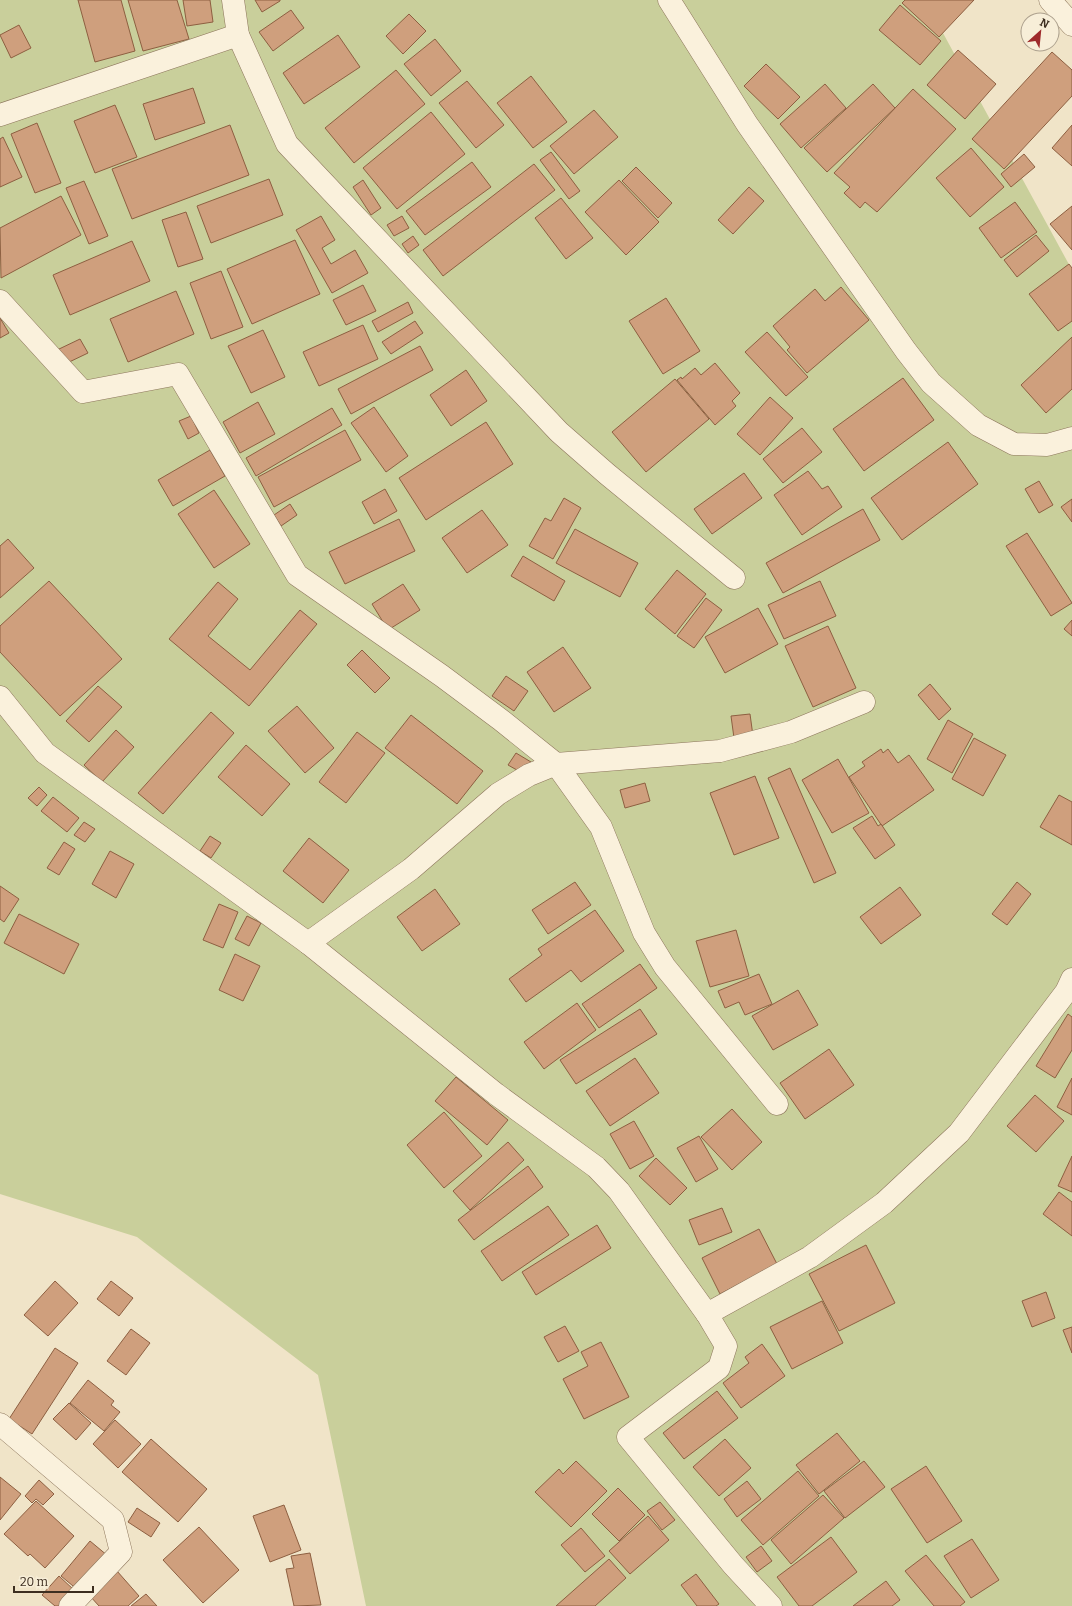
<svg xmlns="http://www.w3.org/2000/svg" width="1072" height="1606" viewBox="0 0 1072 1606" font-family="Bitter,serif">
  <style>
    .green { fill: #c9cf9b }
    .building { fill: #cf9f7d; stroke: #8d5f41 }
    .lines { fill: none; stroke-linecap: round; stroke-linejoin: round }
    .street-casing { stroke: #8d765c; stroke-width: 23 }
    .street { stroke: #faf1dc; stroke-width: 22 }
  </style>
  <rect width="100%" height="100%" fill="#f0e4c8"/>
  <path class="green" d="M 0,0 L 925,0 L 1072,270 L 1072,1606 L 366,1606 L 318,1375 L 137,1237 L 0,1194 Z"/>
  <g class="building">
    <path d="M 78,0 L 121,0 L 135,51 L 95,62 Z"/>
    <path d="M 128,0 L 177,0 L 189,39 L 143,51 Z"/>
    <path d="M 183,0 L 210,0 L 213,22 L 187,26 Z"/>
    <path d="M 255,0 L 280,0 L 280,1 L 262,12 Z"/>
    <path d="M 905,0 L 974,0 L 939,37 L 902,3 Z"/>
    <path d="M 900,5 L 941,41 L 920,65 L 879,30 Z"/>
    <path d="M 291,10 L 304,28 L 273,51 L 259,32 Z"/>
    <path d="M 409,14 L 426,31 L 403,54 L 386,36 Z"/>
    <path d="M 19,25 L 31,48 L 11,58 L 0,35 Z"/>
    <path d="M 338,35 L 360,67 L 304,104 L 283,73 Z"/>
    <path d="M 435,39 L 461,71 L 431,96 L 404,64 Z"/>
    <path d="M 958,50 L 996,84 L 965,119 L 927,85 Z"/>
    <path d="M 1052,52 L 1072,70 L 1072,96 L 1004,169 L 972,139 Z"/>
    <path d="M 766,64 L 800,97 L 778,119 L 744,86 Z"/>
    <path d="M 396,70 L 425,104 L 354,163 L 325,128 Z"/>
    <path d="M 531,76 L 567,122 L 533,148 L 497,103 Z"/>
    <path d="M 467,81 L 504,125 L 476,148 L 439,103 Z"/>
    <path d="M 825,84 L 846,108 L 801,148 L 780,124 Z"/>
    <path d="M 873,84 L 895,108 L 827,172 L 804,148 Z"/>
    <path d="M 193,88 L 205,123 L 155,140 L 143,104 Z"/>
    <path d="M 913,89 L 956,129 L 877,212 L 865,202 L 860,208 L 844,193 L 850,187 L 834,173 Z"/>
    <path d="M 115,105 L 137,157 L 95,173 L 74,121 Z"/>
    <path d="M 594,110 L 618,137 L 574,174 L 550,146 Z"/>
    <path d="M 431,112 L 465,154 L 397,209 L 363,168 Z"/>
    <path d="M 37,123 L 61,183 L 35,193 L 11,134 Z"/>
    <path d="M 230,125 L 249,175 L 132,219 L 112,169 Z"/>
    <path d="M 1072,125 L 1072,166 L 1052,148 Z"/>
    <path d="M 3,137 L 22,177 L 0,187 L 0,139 Z"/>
    <path d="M 971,148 L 1004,187 L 970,217 L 936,178 Z"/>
    <path d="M 551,152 L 580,191 L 569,199 L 540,160 Z"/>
    <path d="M 1024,154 L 1035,167 L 1011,187 L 1001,174 Z"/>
    <path d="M 472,162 L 491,187 L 425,235 L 406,211 Z"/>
    <path d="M 534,164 L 555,190 L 443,276 L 423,250 Z"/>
    <path d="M 636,167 L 672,203 L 658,218 L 622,181 Z"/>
    <path d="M 269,179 L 283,215 L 211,243 L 197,206 Z"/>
    <path d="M 363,180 L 381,208 L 371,215 L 353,187 Z"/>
    <path d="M 619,180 L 659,222 L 626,255 L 585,212 Z"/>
    <path d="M 84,181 L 108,236 L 89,244 L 66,188 Z"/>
    <path d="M 749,187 L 764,201 L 733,234 L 718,220 Z"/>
    <path d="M 61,196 L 81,235 L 1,278 L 0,228 Z"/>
    <path d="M 561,198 L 593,238 L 566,259 L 535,218 Z"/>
    <path d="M 1015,202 L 1037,232 L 1001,258 L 979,228 Z"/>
    <path d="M 1072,206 L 1072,250 L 1050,224 Z"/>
    <path d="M 186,212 L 203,259 L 178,267 L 162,220 Z"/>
    <path d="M 321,216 L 335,240 L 322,248 L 331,264 L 355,250 L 368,273 L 332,293 L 296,230 Z"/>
    <path d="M 402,216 L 409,228 L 394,236 L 387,225 Z"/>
    <path d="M 1036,235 L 1049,251 L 1017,277 L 1004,260 Z"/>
    <path d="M 413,236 L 419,245 L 408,253 L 402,244 Z"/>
    <path d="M 295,240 L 320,294 L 252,324 L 227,269 Z"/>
    <path d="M 132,241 L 150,281 L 70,315 L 53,275 Z"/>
    <path d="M 1069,264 L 1072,268 L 1072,321 L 1058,331 L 1029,294 Z"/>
    <path d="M 221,271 L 243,327 L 211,339 L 190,283 Z"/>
    <path d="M 363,285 L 376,311 L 346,325 L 333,300 Z"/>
    <path d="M 841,287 L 869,320 L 807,373 L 787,350 L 790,347 L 773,326 L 815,289 L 825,301 Z"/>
    <path d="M 176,291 L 194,334 L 128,362 L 110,319 Z"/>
    <path d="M 666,298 L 700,351 L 663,374 L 629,321 Z"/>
    <path d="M 408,302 L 413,313 L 378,332 L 372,321 Z"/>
    <path d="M 0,318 L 9,333 L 0,338 Z"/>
    <path d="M 415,321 L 423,333 L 391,354 L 382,342 Z"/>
    <path d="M 363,325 L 378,359 L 319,386 L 303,352 Z"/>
    <path d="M 263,330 L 285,377 L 251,393 L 228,346 Z"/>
    <path d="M 767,332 L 808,377 L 786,396 L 745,352 Z"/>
    <path d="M 1072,337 L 1072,389 L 1046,413 L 1021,385 Z"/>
    <path d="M 80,339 L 88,353 L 65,364 L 57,350 Z"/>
    <path d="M 420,346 L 433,370 L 351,414 L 338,389 Z"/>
    <path d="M 715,363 L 740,393 L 732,401 L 736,406 L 715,425 L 677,380 L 681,377 L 682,379 L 695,368 L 701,375 Z"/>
    <path d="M 466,370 L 487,401 L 451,426 L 430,395 Z"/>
    <path d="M 903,378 L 934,420 L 864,471 L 833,429 Z"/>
    <path d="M 675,379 L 709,419 L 646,472 L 612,432 Z"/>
    <path d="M 770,397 L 793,418 L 760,455 L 737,434 Z"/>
    <path d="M 258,402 L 275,434 L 240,453 L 223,422 Z"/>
    <path d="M 374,407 L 408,456 L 386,472 L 351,423 Z"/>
    <path d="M 332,408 L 342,425 L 256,476 L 246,458 Z"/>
    <path d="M 191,416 L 199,433 L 188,439 L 179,421 Z"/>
    <path d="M 486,422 L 513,464 L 426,520 L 399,478 Z"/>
    <path d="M 802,428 L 822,452 L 783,483 L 763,459 Z"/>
    <path d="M 345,430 L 361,460 L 274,507 L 258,477 Z"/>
    <path d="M 948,442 L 978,484 L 902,540 L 871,498 Z"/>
    <path d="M 210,450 L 225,476 L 173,506 L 158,480 Z"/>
    <path d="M 808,471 L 822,489 L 828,486 L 842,507 L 802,535 L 774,495 Z"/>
    <path d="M 744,473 L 762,498 L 712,534 L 694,509 Z"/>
    <path d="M 1039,481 L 1053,505 L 1039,513 L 1025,489 Z"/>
    <path d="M 385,489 L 397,511 L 374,524 L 362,502 Z"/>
    <path d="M 214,490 L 250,544 L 214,568 L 178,514 Z"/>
    <path d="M 564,498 L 581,508 L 553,559 L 529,546 L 545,518 L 551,521 Z"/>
    <path d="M 1072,499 L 1072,522 L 1061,507 Z"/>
    <path d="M 290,504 L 297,515 L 281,526 L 274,515 Z"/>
    <path d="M 863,509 L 880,540 L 783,593 L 766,563 Z"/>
    <path d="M 482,510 L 508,545 L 467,573 L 442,538 Z"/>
    <path d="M 399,519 L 415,551 L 345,584 L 329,552 Z"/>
    <path d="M 575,529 L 638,563 L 620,597 L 556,563 Z"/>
    <path d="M 1027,533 L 1072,603 L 1051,616 L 1006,546 Z"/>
    <path d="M 8,539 L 34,568 L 0,598 L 0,546 Z"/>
    <path d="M 523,556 L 565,581 L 554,601 L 511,576 Z"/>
    <path d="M 677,570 L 706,594 L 675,634 L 645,609 Z"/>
    <path d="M 49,581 L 122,659 L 60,716 L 0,652 L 0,626 Z"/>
    <path d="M 820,581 L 836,616 L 784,639 L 768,605 Z"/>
    <path d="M 218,582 L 238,599 L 208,636 L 250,670 L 300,610 L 317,624 L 249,706 L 169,639 Z"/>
    <path d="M 403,584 L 420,610 L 388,630 L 372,604 Z"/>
    <path d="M 706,598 L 722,610 L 694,648 L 677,636 Z"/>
    <path d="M 758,608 L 778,644 L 725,673 L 705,637 Z"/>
    <path d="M 1072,620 L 1072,636 L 1064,629 Z"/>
    <path d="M 828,626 L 856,688 L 813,707 L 785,646 Z"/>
    <path d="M 563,647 L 591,688 L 554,712 L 527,672 Z"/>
    <path d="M 362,650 L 390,678 L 375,693 L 347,665 Z"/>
    <path d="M 506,676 L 528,691 L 514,711 L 492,696 Z"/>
    <path d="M 930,684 L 951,709 L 939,720 L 918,695 Z"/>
    <path d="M 98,686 L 122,707 L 89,742 L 66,721 Z"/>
    <path d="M 297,706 L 334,748 L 305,773 L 268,731 Z"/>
    <path d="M 211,712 L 234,733 L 163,814 L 138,793 Z"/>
    <path d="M 750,714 L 753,736 L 734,738 L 731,716 Z"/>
    <path d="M 411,715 L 483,771 L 457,804 L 385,748 Z"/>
    <path d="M 948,720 L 973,734 L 952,773 L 927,759 Z"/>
    <path d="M 116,730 L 134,747 L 102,782 L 84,765 Z"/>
    <path d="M 357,732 L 385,753 L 346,803 L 319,782 Z"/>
    <path d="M 974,738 L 1006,755 L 983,796 L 952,779 Z"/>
    <path d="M 246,745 L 290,784 L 262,816 L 218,777 Z"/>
    <path d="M 881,749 L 883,753 L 888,749 L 898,763 L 909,755 L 934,790 L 882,826 L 849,777 L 865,766 L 862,762 Z"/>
    <path d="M 516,753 L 531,762 L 524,774 L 508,765 Z"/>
    <path d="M 838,759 L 869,813 L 832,833 L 802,780 Z"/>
    <path d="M 790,768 L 836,873 L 814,883 L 768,778 Z"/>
    <path d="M 755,776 L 779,838 L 734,855 L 710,793 Z"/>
    <path d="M 645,783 L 650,801 L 625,808 L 620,790 Z"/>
    <path d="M 39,787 L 47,795 L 37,806 L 28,798 Z"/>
    <path d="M 1059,795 L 1072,802 L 1072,845 L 1040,827 Z"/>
    <path d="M 53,797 L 79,818 L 67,832 L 41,811 Z"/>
    <path d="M 872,816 L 878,826 L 881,824 L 895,845 L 875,859 L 853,828 Z"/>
    <path d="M 84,822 L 95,829 L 85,842 L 74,835 Z"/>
    <path d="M 210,836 L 221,843 L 211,858 L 200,851 Z"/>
    <path d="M 309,838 L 349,870 L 323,903 L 283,871 Z"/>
    <path d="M 64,842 L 75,849 L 59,875 L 47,868 Z"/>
    <path d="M 110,851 L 134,864 L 116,898 L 92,884 Z"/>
    <path d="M 575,882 L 591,905 L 548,934 L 532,910 Z"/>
    <path d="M 1017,882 L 1031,894 L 1007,925 L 992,914 Z"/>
    <path d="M 0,886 L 19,899 L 4,922 L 0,919 Z"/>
    <path d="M 900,887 L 921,915 L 881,944 L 860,917 Z"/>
    <path d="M 435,889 L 460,924 L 422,951 L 397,917 Z"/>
    <path d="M 219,904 L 238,912 L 223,948 L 203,940 Z"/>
    <path d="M 595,910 L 624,951 L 581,982 L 571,970 L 526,1002 L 509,979 L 542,955 L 538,949 Z"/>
    <path d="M 19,914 L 79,944 L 64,974 L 4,943 Z"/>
    <path d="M 247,916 L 261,923 L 249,946 L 235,939 Z"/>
    <path d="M 736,930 L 749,976 L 710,987 L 696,941 Z"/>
    <path d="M 235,954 L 260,966 L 243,1001 L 219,990 Z"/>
    <path d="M 640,964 L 657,988 L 599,1028 L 582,1004 Z"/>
    <path d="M 759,974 L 772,1004 L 745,1015 L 739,1002 L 725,1008 L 718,991 Z"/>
    <path d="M 798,990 L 818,1025 L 773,1050 L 752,1016 Z"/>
    <path d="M 577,1003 L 596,1030 L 544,1069 L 524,1042 Z"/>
    <path d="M 640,1009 L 657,1034 L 576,1084 L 560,1060 Z"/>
    <path d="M 1068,1014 L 1072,1017 L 1072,1050 L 1055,1078 L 1036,1066 Z"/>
    <path d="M 829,1049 L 854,1085 L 805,1119 L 780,1083 Z"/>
    <path d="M 635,1058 L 659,1093 L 610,1126 L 586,1091 Z"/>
    <path d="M 456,1077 L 508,1120 L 487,1145 L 435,1101 Z"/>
    <path d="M 1072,1078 L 1072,1115 L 1057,1107 Z"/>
    <path d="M 1035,1095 L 1064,1121 L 1036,1152 L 1007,1126 Z"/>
    <path d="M 732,1109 L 762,1142 L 732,1170 L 701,1137 Z"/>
    <path d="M 444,1112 L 482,1156 L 444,1188 L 407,1145 Z"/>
    <path d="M 634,1121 L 654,1156 L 630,1169 L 610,1134 Z"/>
    <path d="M 699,1136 L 718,1169 L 696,1182 L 677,1148 Z"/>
    <path d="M 508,1142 L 524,1160 L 470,1210 L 453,1191 Z"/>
    <path d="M 1072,1156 L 1072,1192 L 1058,1186 Z"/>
    <path d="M 656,1158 L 687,1188 L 670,1205 L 639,1176 Z"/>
    <path d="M 528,1166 L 543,1187 L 474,1240 L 458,1220 Z"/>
    <path d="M 1059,1192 L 1072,1202 L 1072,1236 L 1043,1214 Z"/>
    <path d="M 548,1206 L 569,1235 L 502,1281 L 481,1251 Z"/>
    <path d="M 722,1208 L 732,1232 L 699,1245 L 689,1220 Z"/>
    <path d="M 597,1225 L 611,1248 L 536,1295 L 522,1272 Z"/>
    <path d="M 759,1229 L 777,1264 L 720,1294 L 702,1258 Z"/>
    <path d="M 866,1245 L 895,1303 L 839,1331 L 809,1274 Z"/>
    <path d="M 55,1281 L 78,1303 L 48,1336 L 24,1315 Z"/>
    <path d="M 111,1281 L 133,1298 L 119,1316 L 97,1299 Z"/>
    <path d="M 1046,1292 L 1055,1318 L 1032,1327 L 1022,1301 Z"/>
    <path d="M 822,1301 L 843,1343 L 792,1369 L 770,1327 Z"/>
    <path d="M 565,1326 L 579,1351 L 558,1362 L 544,1337 Z"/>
    <path d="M 1072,1327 L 1072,1353 L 1063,1330 Z"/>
    <path d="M 131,1329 L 150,1343 L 126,1375 L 107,1361 Z"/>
    <path d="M 601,1342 L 629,1397 L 584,1419 L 563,1379 L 588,1366 L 581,1352 Z"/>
    <path d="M 762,1344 L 785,1376 L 741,1408 L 723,1383 L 749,1363 L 745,1357 Z"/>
    <path d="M 55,1348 L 78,1363 L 32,1434 L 9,1419 Z"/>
    <path d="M 88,1380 L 114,1401 L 111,1405 L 120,1412 L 104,1431 L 70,1403 Z"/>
    <path d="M 717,1391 L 738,1418 L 684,1459 L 663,1433 Z"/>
    <path d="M 69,1403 L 91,1423 L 76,1440 L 53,1419 Z"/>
    <path d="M 115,1420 L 141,1444 L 118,1468 L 93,1444 Z"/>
    <path d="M 837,1433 L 860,1461 L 819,1494 L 796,1465 Z"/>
    <path d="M 151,1439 L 207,1489 L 178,1522 L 122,1472 Z"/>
    <path d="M 725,1439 L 751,1468 L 719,1496 L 693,1467 Z"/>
    <path d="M 576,1461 L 607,1491 L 571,1527 L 535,1492 L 559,1469 L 563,1474 Z"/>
    <path d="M 864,1461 L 885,1487 L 845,1518 L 824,1491 Z"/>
    <path d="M 926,1466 L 962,1521 L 927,1543 L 891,1489 Z"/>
    <path d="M 798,1471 L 819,1496 L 763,1545 L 741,1520 Z"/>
    <path d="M 0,1477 L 21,1494 L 0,1520 Z"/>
    <path d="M 39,1480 L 54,1494 L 43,1505 L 36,1499 L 32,1503 L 25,1496 Z"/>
    <path d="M 747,1481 L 761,1499 L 737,1517 L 724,1499 Z"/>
    <path d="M 618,1488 L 645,1515 L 619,1541 L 592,1514 Z"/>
    <path d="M 823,1495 L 844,1518 L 791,1564 L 771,1540 Z"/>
    <path d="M 36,1501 L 74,1536 L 45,1568 L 30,1554 L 28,1556 L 4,1534 Z"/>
    <path d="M 660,1502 L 675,1520 L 662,1530 L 647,1511 Z"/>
    <path d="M 284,1505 L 301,1550 L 270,1562 L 253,1516 Z"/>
    <path d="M 137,1508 L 160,1523 L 151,1537 L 128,1522 Z"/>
    <path d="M 648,1516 L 669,1540 L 630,1574 L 609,1551 Z"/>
    <path d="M 199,1527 L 239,1570 L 203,1603 L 163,1560 Z"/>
    <path d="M 581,1528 L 605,1556 L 585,1572 L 561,1545 Z"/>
    <path d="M 831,1537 L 857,1572 L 812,1606 L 799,1606 L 777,1577 Z"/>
    <path d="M 972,1539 L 999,1580 L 971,1598 L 944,1556 Z"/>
    <path d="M 90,1541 L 108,1556 L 79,1591 L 61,1576 Z"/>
    <path d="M 761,1546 L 772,1561 L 757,1572 L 746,1557 Z"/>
    <path d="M 310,1553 L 321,1605 L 294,1606 L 286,1569 L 294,1568 L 291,1556 Z"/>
    <path d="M 926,1555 L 965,1602 L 960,1606 L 934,1606 L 905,1571 Z"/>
    <path d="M 609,1559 L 626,1578 L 595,1606 L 556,1606 Z"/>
    <path d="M 117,1571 L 139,1596 L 128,1606 L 99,1606 L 90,1596 Z"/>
    <path d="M 696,1574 L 719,1604 L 716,1606 L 697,1606 L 681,1585 Z"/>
    <path d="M 59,1576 L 74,1590 L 60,1606 L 55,1606 L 42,1595 Z"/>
    <path d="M 886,1581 L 900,1600 L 892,1606 L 853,1606 Z"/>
    <path d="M 146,1594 L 157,1606 L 131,1606 Z"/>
  </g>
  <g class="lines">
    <defs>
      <g id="street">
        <path d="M 233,0 L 238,35 L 287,144 L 559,432 L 607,474 L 734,578"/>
        <path d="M 669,0 L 747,124 L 906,351 L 931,383 L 978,425 L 1014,444 L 1047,445 L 1072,438"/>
        <path d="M 1050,0 L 1072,25"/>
        <path d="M 0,115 L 238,35"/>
        <path d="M 0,301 L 83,392 L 178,374 L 297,575 L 442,676 L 501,720 L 556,764 L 601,827 L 644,933 L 665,967 L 777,1104"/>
        <path d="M 0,697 L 45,753 L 308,943 L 496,1094 L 596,1167 L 619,1191 L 707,1314 L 726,1346 L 719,1368 L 628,1437 L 733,1565 L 771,1606"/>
        <path d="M 308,943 L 411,869 L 498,794 L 529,775 L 556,764 L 720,751 L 791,732 L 864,702"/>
        <path d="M 707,1314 L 810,1257 L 884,1203 L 959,1133 L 1066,992 L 1072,979"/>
        <path d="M 0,1424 L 113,1520 L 121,1552 L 70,1606"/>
      </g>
    </defs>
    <use href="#street" class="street-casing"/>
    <use href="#street" class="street"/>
  </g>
  <g transform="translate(1040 32) rotate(27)"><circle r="19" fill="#f7eed8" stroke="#ada18e"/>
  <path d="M0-3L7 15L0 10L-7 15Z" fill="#9e2a2b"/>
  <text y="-6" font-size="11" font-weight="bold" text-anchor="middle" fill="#3d2e20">N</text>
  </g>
  <path d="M14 1586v6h79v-6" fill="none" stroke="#3d2e20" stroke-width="2"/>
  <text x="20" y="1586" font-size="12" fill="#3d2e20" stroke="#f7eed8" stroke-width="3" paint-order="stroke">20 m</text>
</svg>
